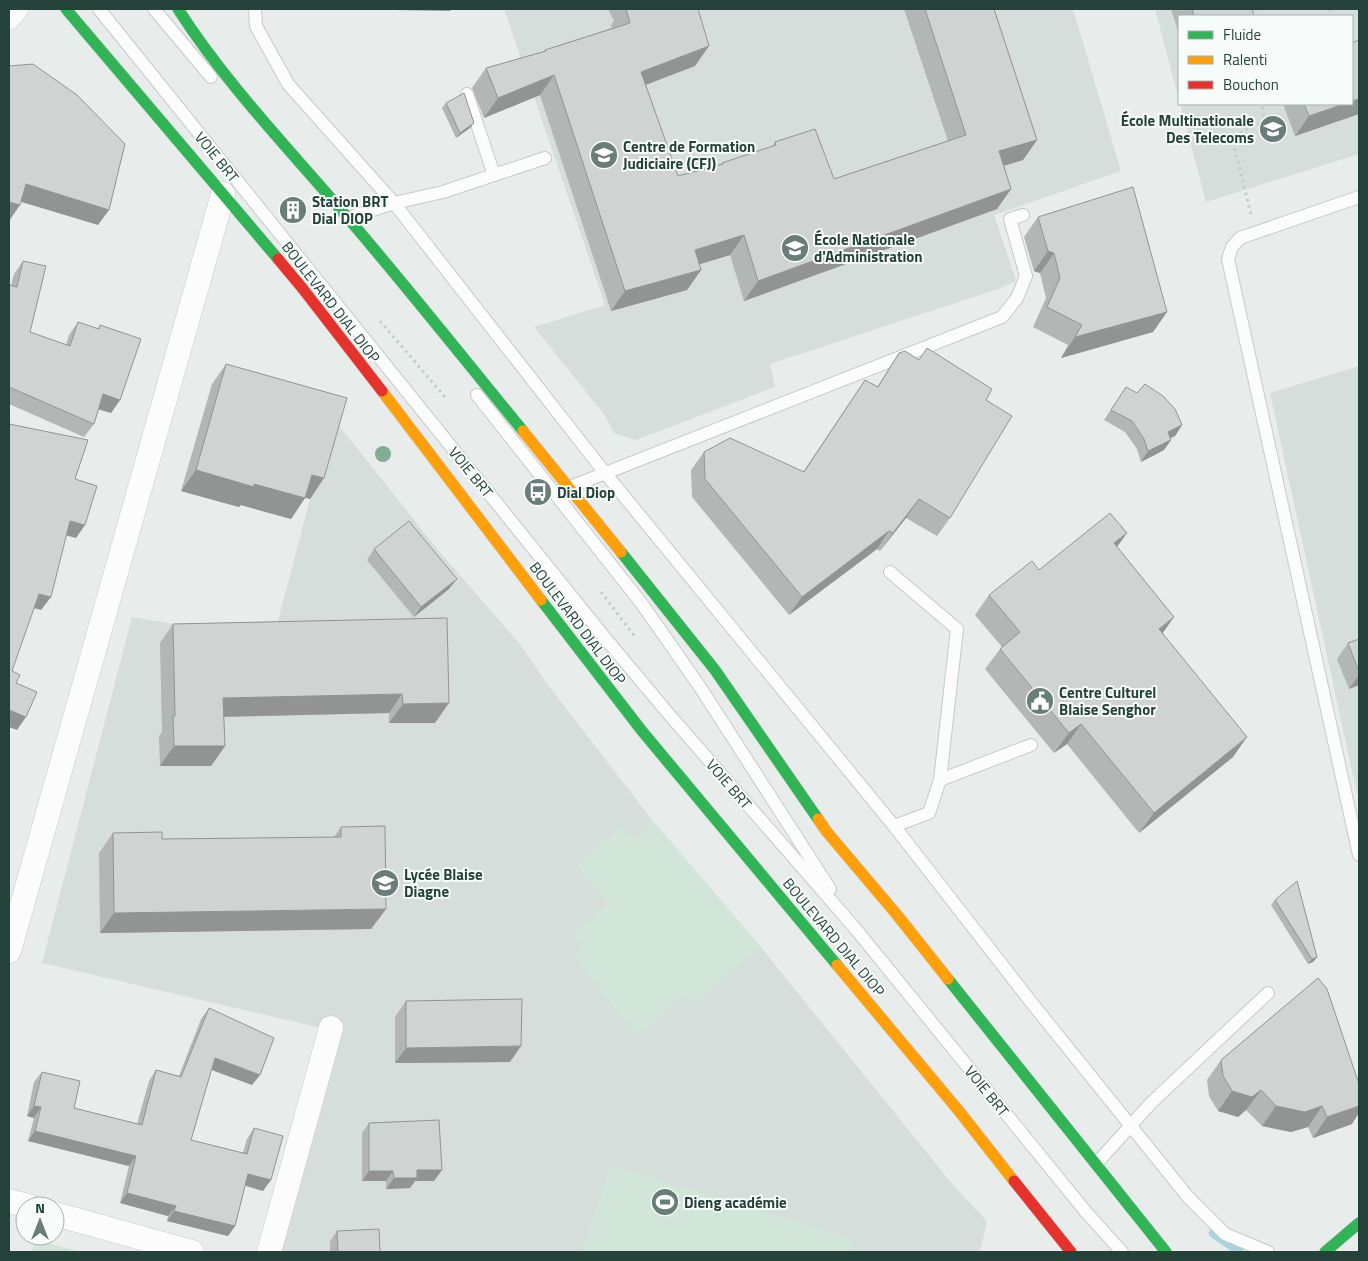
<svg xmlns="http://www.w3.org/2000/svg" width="1368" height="1261" viewBox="0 0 1368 1261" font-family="'Titillium Web',sans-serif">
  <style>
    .built { fill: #d6dedb }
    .green { fill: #d1e6d8 }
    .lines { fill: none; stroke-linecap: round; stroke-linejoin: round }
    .stream { stroke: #a9d4db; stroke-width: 9 }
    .lane-casing { stroke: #c5cac8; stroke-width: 14 }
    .street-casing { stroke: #c5cac8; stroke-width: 25 }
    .fast-casing { stroke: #c3cbc8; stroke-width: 12 }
    .slow-casing { stroke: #c3cbc8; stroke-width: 12 }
    .jam-casing { stroke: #c3cbc8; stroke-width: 12 }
    .path { stroke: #c3ccca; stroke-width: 3; stroke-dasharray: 2.5 4; stroke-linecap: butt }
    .lane { stroke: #fcfcfc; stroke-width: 12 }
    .street { stroke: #fcfcfc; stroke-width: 24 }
    .fast { stroke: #30b455; stroke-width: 11 }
    .slow { stroke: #ff9f0a; stroke-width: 11 }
    .jam { stroke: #e5322d; stroke-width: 11 }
    .tree { fill: #81ae93 }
    .wall { fill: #b2b6b5 }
    .shaded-wall { fill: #919493 }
    .building { fill: #cfd4d2; stroke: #919493 }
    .labels { text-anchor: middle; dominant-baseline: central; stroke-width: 4; stroke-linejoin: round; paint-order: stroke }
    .poi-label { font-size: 15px; font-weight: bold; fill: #24423a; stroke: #f7fbf9; text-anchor: start }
    .street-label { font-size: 15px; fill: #24423a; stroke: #f7fbf9 }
  </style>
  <rect width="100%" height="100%" fill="#e8edeb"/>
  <g class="built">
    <path d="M 504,9 L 1073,9 L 1121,171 L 994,215 L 1016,281 L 998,289 L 770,364 L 775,387 L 636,440 L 614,433 L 603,413 L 534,327 L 605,305 Z"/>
    <path d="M 1155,9 L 1359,9 L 1359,154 L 1206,202 L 1180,104 L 1352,104 L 1352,16 L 1179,16 L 1179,100 Z"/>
    <path d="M 1359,366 L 1359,803 L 1270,393 Z"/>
    <path d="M 333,418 L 438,550 L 520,644 L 548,685 L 653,821 L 760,946 L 953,1185 L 987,1221 L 980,1252 L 264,1252 L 326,1029 L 42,963 L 132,617 L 273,640 L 310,499 Z"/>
  </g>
  <g class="green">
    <path d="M 653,821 L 760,946 L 695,1004 L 685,995 L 636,1035 L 573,955 L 582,948 L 573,936 L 608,904 L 577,866 L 623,826 L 634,839 Z"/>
    <path d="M 610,1165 L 853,1239 L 849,1252 L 583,1252 Z"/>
    <path d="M 35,1239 L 81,1252 L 32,1252 Z"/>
  </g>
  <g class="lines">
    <path class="stream" d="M 1213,1233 L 1239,1251"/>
    <defs>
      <g id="lane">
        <path d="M 99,9 L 606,639 L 667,712 L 854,927 L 1086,1212 L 1122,1252"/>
        <path d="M 154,9 L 211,77"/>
        <path d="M 255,9 L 256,26 L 288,84 L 394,203 L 443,192 L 545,158"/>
        <path d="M 467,94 L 494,175"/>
        <path d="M 1359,197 L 1240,238 L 1232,247 L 1228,259 L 1359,855"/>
        <path d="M 348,218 L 394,203 L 605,473 L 894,826 L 1031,1002 L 1188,1197 L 1225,1234 L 1268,1252"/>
        <path d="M 477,395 L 642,604 L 700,687 L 830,889"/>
        <path d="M 570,487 L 1002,317 L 1017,298 L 1026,276 L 1010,219 L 1023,215"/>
        <path d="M 890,572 L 957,629 L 940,780 L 929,813 L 894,826"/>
        <path d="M 940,780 L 1031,745"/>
        <path d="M 1097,1163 L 1151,1103 L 1268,993"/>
      </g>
      <g id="street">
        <path d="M 9,17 L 16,9"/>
        <path d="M 9,951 L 223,194"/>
        <path d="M 9,1201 L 28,1206"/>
        <path d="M 55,1214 L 192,1252"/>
        <path d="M 269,1252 L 331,1028"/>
      </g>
      <g id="fast">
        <path d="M 66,9 L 278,259"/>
        <path d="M 178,9 C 226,84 290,150 347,217 C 407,287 465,360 523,431"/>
        <path d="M 621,552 L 715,670 L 818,819"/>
        <path d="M 541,600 L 642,731 L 837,965"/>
        <path d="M 948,979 L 1166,1252"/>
        <path d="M 1325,1252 L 1359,1223"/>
      </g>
      <g id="slow">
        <path d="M 382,391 L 541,600"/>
        <path d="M 523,431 L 621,552"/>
        <path d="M 818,819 L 827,832 L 898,916 L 948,979"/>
        <path d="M 837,965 L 959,1111 L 1014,1181"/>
      </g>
      <g id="jam">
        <path d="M 278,259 L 303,289 L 382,391"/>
        <path d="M 1014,1181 L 1071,1252"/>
      </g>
    </defs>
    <use href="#lane" class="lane-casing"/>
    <use href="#street" class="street-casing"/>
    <use href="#fast" class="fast-casing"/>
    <use href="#slow" class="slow-casing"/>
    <use href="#jam" class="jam-casing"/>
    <g class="path">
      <path d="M 1330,9 L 1332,16"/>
      <path d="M 1249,12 L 1257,9"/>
      <path d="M 1251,214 L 1234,145 L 1242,131 L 1264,122 L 1262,104"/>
      <path d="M 380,321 L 445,397"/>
      <path d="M 601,592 L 636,638"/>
    </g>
    <use href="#lane" class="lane"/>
    <use href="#street" class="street"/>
    <use href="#fast" class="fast"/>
    <use href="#slow" class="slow"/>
    <use href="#jam" class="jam"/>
  </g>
  <circle class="tree" cx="383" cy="454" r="8"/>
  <g class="wall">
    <path d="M 608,9 L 698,9 L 695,66 L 645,85 L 678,176 L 721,164 L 722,163 L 772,147 L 775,142 L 834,179 L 948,141 L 904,9 L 994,9 L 1037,140 L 1023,160 L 1004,166 L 1011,189 L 997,209 L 744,301 L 730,255 L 699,264 L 701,270 L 687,290 L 611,311 L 540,95 L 484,118 L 472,88 L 486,68 L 544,52 L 545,50 L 612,28 L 611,25 L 614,21 Z"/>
    <path d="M 1171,9 L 1252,9 L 1254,16 L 1179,16 L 1179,34 Z"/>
    <path d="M 1359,40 L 1359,114 L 1295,136 L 1283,104 L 1352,104 Z"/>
    <path d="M 446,103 L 470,128 L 456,138 L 442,108 Z"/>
    <path d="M 1038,217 L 1167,312 L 1153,332 L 1061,358 L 1068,345 L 1033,327 L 1046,298 L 1040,273 L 1034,271 L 1024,237 Z"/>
    <path d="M 23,261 L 30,332 L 66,345 L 69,335 L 78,322 L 98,329 L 100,325 L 120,400 L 111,413 L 99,409 L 94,424 L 84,437 L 9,404 L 9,285 L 11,285 L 14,274 Z"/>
    <path d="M 899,353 L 986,400 L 950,518 L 937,536 L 906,518 L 880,551 L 877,549 L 789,615 L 692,497 L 691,470 L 704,452 L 803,472 L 865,380 L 877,387 Z"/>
    <path d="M 226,364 L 324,478 L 310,499 L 305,498 L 291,519 L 241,505 L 239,507 L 181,491 L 212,384 Z"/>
    <path d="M 1126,387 L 1182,425 L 1175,436 L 1170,438 L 1171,440 L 1164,450 L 1141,462 L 1137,449 L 1125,432 L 1104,420 Z"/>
    <path d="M 1117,547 L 1162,633 L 1233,757 L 1139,833 L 1067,744 L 1054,753 L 985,669 L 1000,649 L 1002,647 L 975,615 L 989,595 L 1039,570 Z"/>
    <path d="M 374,549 L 449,589 L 414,617 L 367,560 Z"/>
    <path d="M 447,618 L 435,723 L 389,723 L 389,713 L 224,717 L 225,746 L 211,766 L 160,766 L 159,736 L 162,732 L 160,643 L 173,624 Z"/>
    <path d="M 1359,639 L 1359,685 L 1349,689 L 1337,659 L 1348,643 Z"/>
    <path d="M 341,827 L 386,909 L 371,929 L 100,933 L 99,853 L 113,833 L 162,839 L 334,837 Z"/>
    <path d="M 1275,900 L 1317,957 L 1313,962 L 1308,964 L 1271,905 Z"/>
    <path d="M 1318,978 L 1352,1124 L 1313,1138 L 1308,1127 L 1291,1132 L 1262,1126 L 1246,1110 L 1238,1117 L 1218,1111 L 1209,1096 L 1207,1080 L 1221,1060 Z"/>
    <path d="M 406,1001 L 510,1062 L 395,1063 L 395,1017 Z"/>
    <path d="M 209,1008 L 252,1085 L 211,1070 L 191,1140 L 243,1153 L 247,1139 L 254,1128 L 263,1191 L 245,1186 L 235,1226 L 228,1236 L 167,1221 L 168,1216 L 120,1203 L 129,1166 L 28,1141 L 34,1118 L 27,1116 L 34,1082 L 42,1072 L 74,1108 L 137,1124 L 149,1081 L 156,1070 L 179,1076 L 201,1019 Z"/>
    <path d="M 369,1123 L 442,1170 L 434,1181 L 415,1181 L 410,1188 L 386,1189 L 386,1181 L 362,1181 L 362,1133 Z"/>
    <path d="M 337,1231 L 380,1252 L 330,1252 L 330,1241 Z"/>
  </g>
  <g class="shaded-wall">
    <path d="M 333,9 L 451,9 L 450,11 Z"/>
    <path d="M 709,46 L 695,66 L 627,92 L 641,72 Z"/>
    <path d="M 554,75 L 540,95 L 484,118 L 498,98 Z"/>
    <path d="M 1359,99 L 1359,114 L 1295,136 L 1309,116 L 1344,104 L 1352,104 L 1352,101 Z"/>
    <path d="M 474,123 L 470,128 L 456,138 L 460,133 Z"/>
    <path d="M 1037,140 L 1023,160 L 985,171 L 999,151 Z"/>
    <path d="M 26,184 L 109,210 L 98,225 L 15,200 Z"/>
    <path d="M 1011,189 L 997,209 L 744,301 L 758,281 Z"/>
    <path d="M 9,202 L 20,205 L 9,221 Z"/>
    <path d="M 744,235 L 730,255 L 681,270 L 695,250 Z"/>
    <path d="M 1048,251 L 1054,253 L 1040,273 L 1034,271 Z"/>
    <path d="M 701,270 L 687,290 L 611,311 L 625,291 Z"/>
    <path d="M 1167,312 L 1153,332 L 1061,358 L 1075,337 Z"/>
    <path d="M 103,394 L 120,400 L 111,413 L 94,408 Z"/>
    <path d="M 1182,425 L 1175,436 L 1160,443 L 1168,432 Z"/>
    <path d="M 1171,440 L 1164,450 L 1141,462 L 1148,451 Z"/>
    <path d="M 196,470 L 254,484 L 305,498 L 291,519 L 241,505 L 239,507 L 181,491 Z"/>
    <path d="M 312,475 L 324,478 L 310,499 L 298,495 Z"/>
    <path d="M 919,499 L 906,518 L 880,551 L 893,533 Z"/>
    <path d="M 70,521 L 85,525 L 76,538 L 61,534 Z"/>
    <path d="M 889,531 L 877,549 L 789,615 L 802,597 Z"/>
    <path d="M 1127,533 L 1112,554 L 1114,543 Z"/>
    <path d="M 457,579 L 449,589 L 414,617 L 421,607 Z"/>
    <path d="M 39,594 L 51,597 L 41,610 L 30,607 Z"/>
    <path d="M 1174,617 L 1160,637 L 1159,629 Z"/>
    <path d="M 1359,675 L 1359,685 L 1349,689 Z"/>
    <path d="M 402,694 L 389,713 L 210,717 L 223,698 Z"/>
    <path d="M 449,703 L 435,723 L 389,723 L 403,704 Z"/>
    <path d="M 9,710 L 26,717 L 17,730 L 9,727 Z"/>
    <path d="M 1081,724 L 1067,744 L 1054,753 L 1069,733 Z"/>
    <path d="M 1247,737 L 1233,757 L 1139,833 L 1154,813 Z"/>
    <path d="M 174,746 L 225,746 L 211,766 L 160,766 Z"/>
    <path d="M 386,909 L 371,929 L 100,933 L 114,913 Z"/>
    <path d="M 1317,957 L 1313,962 L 1308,964 L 1312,959 Z"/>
    <path d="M 521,1046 L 510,1062 L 395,1063 L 406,1048 Z"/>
    <path d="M 215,1058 L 260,1075 L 252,1085 L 207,1068 Z"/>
    <path d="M 1261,1090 L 1246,1110 L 1238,1117 L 1218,1111 L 1232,1091 Z"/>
    <path d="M 34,1106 L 41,1107 L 34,1118 L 27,1116 Z"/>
    <path d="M 1276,1106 L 1322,1106 L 1308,1127 L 1291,1132 L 1262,1126 Z"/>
    <path d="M 1359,1106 L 1359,1113 L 1352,1124 L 1313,1138 L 1327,1117 Z"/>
    <path d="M 35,1131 L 136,1156 L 129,1166 L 28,1141 Z"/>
    <path d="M 417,1170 L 442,1170 L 434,1181 L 415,1181 L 410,1188 L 386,1189 L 394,1178 Z"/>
    <path d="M 369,1171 L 393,1171 L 386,1181 L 362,1181 Z"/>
    <path d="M 248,1174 L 271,1180 L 263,1191 L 241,1184 Z"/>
    <path d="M 127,1193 L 176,1206 L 168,1216 L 120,1203 Z"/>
    <path d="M 174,1211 L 235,1226 L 228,1236 L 167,1221 Z"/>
  </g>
  <g class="building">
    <path d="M 626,9 L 698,9 L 709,46 L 641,72 L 678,176 L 723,164 L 722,163 L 776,145 L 775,142 L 815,129 L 834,179 L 966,135 L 925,9 L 994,9 L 1037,140 L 999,151 L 1011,189 L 758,281 L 744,235 L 695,250 L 701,270 L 625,291 L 554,75 L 498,98 L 486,68 L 546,51 L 545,50 L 630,23 Z"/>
    <path d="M 1192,9 L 1252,9 L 1254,16 L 1194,16 Z"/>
    <path d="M 1359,40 L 1359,99 L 1352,101 L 1352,43 Z"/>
    <path d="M 33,64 L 77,95 L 125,144 L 109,210 L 26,184 L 20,205 L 9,202 L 9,66 Z"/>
    <path d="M 464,93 L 474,123 L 460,133 L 446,103 Z"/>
    <path d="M 1304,104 L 1344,104 L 1309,116 Z"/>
    <path d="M 1133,187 L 1167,312 L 1075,337 L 1082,325 L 1047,307 L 1060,278 L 1054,253 L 1048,251 L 1038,217 Z"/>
    <path d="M 23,261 L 46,266 L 30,332 L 70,346 L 78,322 L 99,329 L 100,325 L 141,339 L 120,400 L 103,394 L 94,424 L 9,387 L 9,285 L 17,287 Z"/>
    <path d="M 927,348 L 992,389 L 986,400 L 1012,416 L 950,518 L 919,499 L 893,533 L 889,531 L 802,597 L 705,479 L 704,452 L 730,438 L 804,472 L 865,380 L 878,387 L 899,353 L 905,351 L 919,360 Z"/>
    <path d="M 226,364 L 347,398 L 324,478 L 312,475 L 305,498 L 254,484 L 254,487 L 196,470 Z"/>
    <path d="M 1145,384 L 1163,396 L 1175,409 L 1182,425 L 1168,432 L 1171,440 L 1148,451 L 1144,439 L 1132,421 L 1111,410 L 1126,387 L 1137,393 Z"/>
    <path d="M 9,424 L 88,440 L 75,479 L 97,486 L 85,525 L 70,521 L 51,597 L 39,594 L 12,671 L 20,675 L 16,683 L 37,692 L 26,717 L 9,710 Z"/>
    <path d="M 1110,513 L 1127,533 L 1114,543 L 1174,617 L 1159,629 L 1247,737 L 1154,813 L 1081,724 L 1069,733 L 1000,649 L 1020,632 L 989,595 L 1032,561 L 1039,570 Z"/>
    <path d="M 409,521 L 457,579 L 421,607 L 374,549 Z"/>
    <path d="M 447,618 L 449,703 L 403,704 L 402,694 L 223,698 L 225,746 L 174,746 L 173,716 L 175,716 L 173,624 Z"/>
    <path d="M 1359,639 L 1359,672 L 1348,643 Z"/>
    <path d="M 385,826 L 386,909 L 114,913 L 113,833 L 162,832 L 162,839 L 341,837 L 341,827 Z"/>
    <path d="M 1297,881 L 1317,957 L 1312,959 L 1275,900 Z"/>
    <path d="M 1318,978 L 1327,989 L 1359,1084 L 1359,1106 L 1327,1117 L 1322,1106 L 1305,1112 L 1276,1106 L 1261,1090 L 1252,1097 L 1232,1091 L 1223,1076 L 1221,1060 Z"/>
    <path d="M 522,999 L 521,1046 L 406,1048 L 406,1001 Z"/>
    <path d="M 209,1008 L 274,1038 L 260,1075 L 215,1058 L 191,1140 L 247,1154 L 254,1128 L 283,1136 L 271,1180 L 248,1174 L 235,1226 L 174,1211 L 176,1206 L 127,1193 L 136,1156 L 35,1131 L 41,1107 L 34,1106 L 42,1072 L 80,1081 L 74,1108 L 142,1125 L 156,1070 L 181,1077 Z"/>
    <path d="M 439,1120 L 442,1170 L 417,1170 L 417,1178 L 394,1178 L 393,1171 L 369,1171 L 369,1123 Z"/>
    <path d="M 379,1229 L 380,1252 L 338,1252 L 337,1231 Z"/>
  </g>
  <defs>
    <symbol id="university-disc" viewBox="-11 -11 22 22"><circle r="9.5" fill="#697e78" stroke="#f7fbf9"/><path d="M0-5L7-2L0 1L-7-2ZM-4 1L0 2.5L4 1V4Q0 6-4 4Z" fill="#fff"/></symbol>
    <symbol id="building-disc" viewBox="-11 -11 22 22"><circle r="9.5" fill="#697e78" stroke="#f7fbf9"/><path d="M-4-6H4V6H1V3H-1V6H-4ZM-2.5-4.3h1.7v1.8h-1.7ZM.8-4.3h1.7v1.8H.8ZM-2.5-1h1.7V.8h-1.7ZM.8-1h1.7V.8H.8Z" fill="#fff"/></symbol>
    <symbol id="bus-disc" viewBox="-11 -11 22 22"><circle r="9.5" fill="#697e78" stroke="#f7fbf9"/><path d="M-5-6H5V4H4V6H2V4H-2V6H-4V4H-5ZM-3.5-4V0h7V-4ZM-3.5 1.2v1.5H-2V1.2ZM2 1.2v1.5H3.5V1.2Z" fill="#fff"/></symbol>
    <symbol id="civic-disc" viewBox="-11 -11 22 22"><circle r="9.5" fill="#697e78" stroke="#f7fbf9"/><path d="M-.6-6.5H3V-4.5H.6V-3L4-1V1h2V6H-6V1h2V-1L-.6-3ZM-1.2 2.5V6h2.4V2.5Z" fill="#fff"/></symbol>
    <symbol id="school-disc" viewBox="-11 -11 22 22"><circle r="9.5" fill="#697e78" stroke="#f7fbf9"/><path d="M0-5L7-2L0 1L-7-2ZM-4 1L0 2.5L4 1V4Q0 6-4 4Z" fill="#fff"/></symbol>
    <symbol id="stadium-disc" viewBox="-11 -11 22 22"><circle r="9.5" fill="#697e78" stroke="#f7fbf9"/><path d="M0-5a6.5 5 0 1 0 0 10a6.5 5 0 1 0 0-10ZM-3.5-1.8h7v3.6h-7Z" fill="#fff"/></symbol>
  </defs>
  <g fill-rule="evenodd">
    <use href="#university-disc" x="1257" y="113" width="32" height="32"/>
    <use href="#university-disc" x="588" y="139" width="32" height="32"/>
    <use href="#building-disc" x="277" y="194" width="32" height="32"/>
    <use href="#university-disc" x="779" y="232" width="32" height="32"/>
    <use href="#bus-disc" x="522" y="476" width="32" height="32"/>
    <use href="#civic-disc" x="1024" y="685" width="32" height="32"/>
    <use href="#school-disc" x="369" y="867" width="32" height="32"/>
    <use href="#stadium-disc" x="649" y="1186" width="32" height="32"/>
  </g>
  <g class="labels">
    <g class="poi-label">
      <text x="1254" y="120" text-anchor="end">École Multinationale<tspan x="1254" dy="17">Des Telecoms</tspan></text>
      <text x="623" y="146">Centre de Formation<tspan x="623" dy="17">Judiciaire (CFJ)</tspan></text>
      <text x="312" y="201">Station BRT<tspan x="312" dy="17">Dial DIOP</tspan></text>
      <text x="814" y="239">École Nationale<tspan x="814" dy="17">d'Administration</tspan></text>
      <text x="557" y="492">Dial Diop</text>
      <text x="1059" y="692">Centre Culturel<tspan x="1059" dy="17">Blaise Senghor</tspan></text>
      <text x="404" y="874">Lycée Blaise<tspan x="404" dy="17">Diagne</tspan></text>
      <text x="684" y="1202">Dieng académie</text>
    </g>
    <g class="street-label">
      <text transform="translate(217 157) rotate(51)">VOIE BRT</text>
      <text transform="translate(331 302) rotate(52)">BOULEVARD DIAL DIOP</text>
      <text transform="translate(471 472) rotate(51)">VOIE BRT</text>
      <text transform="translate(578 623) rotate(53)">BOULEVARD DIAL DIOP</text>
      <text transform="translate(729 784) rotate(49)">VOIE BRT</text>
      <text transform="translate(834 937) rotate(50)">BOULEVARD DIAL DIOP</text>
      <text transform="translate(987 1091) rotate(51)">VOIE BRT</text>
    </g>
  </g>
  <rect width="1368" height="1261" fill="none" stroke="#24423a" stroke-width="20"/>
  <rect x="1178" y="15" width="175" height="90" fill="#f7fbf9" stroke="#a3b1ad"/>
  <rect x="1188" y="31" width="25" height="8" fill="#30b455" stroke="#a3b1ad"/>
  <text x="1223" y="40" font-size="15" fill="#24423a">Fluide</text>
  <rect x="1188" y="56" width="25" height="8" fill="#ff9f0a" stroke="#a3b1ad"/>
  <text x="1223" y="65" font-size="15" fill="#24423a">Ralenti</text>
  <rect x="1188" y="81" width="25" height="8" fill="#e5322d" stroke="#a3b1ad"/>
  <text x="1223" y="90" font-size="15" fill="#24423a">Bouchon</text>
  <g transform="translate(40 1221)"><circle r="24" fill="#f7fbf9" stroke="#a3b1ad"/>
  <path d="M0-4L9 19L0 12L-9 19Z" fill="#697e78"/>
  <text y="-8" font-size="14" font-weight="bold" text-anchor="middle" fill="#24423a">N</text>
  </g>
</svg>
